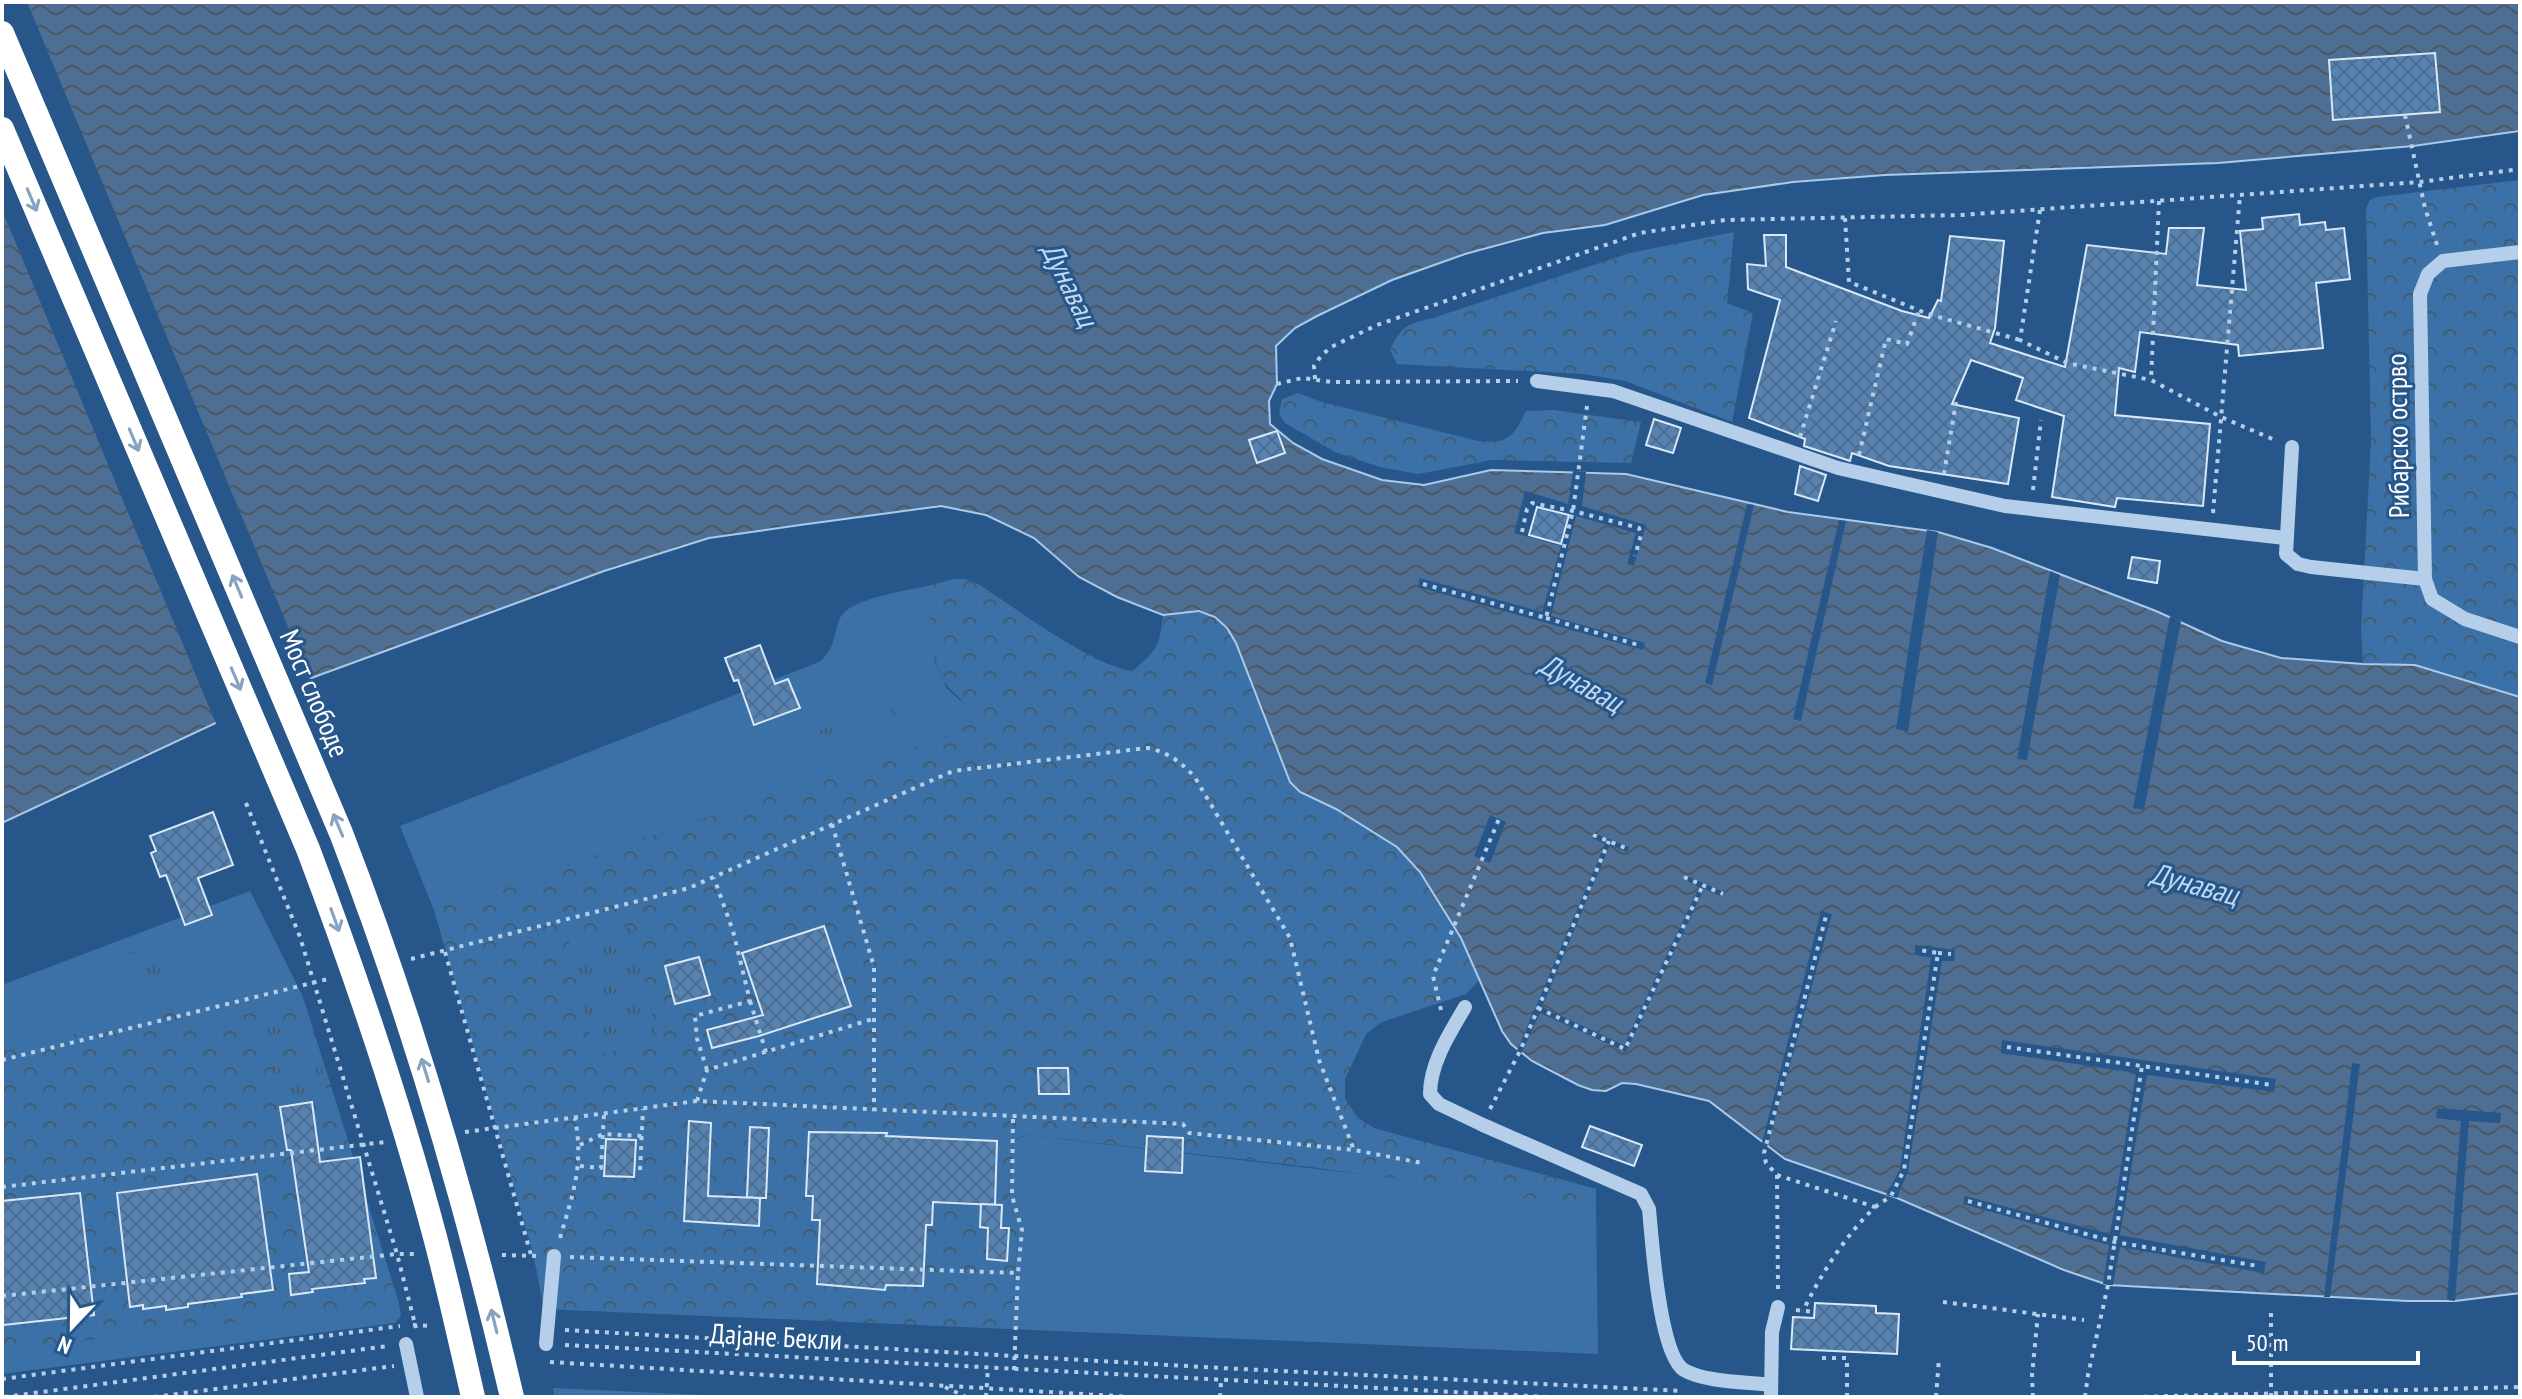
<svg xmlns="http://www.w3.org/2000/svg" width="2522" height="1399" viewBox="0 0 2522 1399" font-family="'PT Sans Narrow',sans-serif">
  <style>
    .green { fill: #3b71a7 }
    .forest { fill: url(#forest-crowns) }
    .park { fill: url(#park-tufts) }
    .water { fill: url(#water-waves); stroke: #a9caea; stroke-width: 2 }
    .pier { fill: #27578a }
    .building { fill: url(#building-cross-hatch); stroke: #d9e8f7; stroke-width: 2 }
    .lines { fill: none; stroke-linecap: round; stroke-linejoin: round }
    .path { stroke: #b5cfea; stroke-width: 4; stroke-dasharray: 4 6; stroke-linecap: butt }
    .minor { stroke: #b5cfea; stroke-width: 14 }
    .highway-bridge { stroke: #fff; stroke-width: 24 }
    .oneway { stroke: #88a3bf }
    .labels { text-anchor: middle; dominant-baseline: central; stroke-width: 6; stroke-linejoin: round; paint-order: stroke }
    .street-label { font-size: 28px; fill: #fff; stroke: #27578a }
    .water-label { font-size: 30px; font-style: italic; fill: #c1d9f1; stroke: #27578a }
  </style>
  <defs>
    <pattern id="forest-crowns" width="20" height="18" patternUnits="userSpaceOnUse" patternTransform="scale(2)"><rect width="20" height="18" fill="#3b71a7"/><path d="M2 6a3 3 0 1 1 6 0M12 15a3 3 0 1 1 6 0" fill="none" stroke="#455b70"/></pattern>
    <pattern id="park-tufts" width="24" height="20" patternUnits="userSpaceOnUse" patternTransform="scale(2)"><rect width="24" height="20" fill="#3b71a7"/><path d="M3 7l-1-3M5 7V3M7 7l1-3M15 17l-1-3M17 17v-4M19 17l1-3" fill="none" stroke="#455b70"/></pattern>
    <pattern id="water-waves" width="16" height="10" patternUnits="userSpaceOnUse" patternTransform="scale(2)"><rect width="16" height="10" fill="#4e6f93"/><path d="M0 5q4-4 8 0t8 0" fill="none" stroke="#4d5865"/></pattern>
    <pattern id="building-cross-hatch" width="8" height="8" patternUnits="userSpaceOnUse" patternTransform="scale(2)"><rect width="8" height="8" fill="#5382b3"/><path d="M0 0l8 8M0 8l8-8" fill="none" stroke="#506c8a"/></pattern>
  </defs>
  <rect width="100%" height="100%" fill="#27578a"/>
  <g class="green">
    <path d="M 927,586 L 935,662 L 947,689 L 967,706 L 969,715 L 967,724 L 958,733 L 434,910 L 400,826 L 819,662 C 835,650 833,635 840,618 C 850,598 906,591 927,586 Z"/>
    <path d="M 250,891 L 303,997 L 201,1029 L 187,1026 L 176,1010 L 2,1052 L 2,985 Z"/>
    <path d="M 1026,1135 L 1427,1182 L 1596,1208 L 1598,1354 L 1010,1329 L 1018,1234 L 1009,1199 L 1013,1142 Z"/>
    <path d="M 399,1303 L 401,1316 L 395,1323 L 2,1374 L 2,1350 Z"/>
    <path d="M 553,1388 L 748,1397 L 554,1397 Z"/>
  </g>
  <g class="forest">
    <path d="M 2520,180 L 2520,696 L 2415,665 L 2363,664 L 2361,630 L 2371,440 L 2366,208 L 2370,200 L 2377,197 Z"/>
    <path d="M 1734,232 L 1727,303 L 1753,313 L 1732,422 L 1625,381 L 1584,374 L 1397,364 L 1390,350 C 1402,325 1407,324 1433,318 L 1630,253 Z"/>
    <path d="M 1298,393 L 1322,402 L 1478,441 C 1509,444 1513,437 1526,411 L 1553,410 L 1641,422 L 1631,463 L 1492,460 L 1418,474 L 1380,467 L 1335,452 L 1285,423 L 1279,414 L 1282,399 Z"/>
    <path d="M 954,579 L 965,579 L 978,584 C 1016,608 1093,667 1133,671 C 1157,650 1160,646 1163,615 C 1199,609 1217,610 1236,643 L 1290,782 L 1311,798 L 1336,809 L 1397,847 L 1435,892 L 1477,969 L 1479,980 L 1466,994 L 1382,1022 L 1366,1034 L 1345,1079 L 1345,1099 L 1358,1118 L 1374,1128 L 1596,1189 L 1596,1208 L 1311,1167 L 1026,1135 L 1015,1140 L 1012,1146 L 1009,1199 L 1018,1234 L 1010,1329 L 544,1309 L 533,1253 L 434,910 L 958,733 C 966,726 970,722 968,712 C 966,699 948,691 942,678 C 929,651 930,616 927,586 Z"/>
    <path d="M 303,997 L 399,1303 L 2,1350 L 2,1052 L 177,1009 L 187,1026 L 201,1029 Z"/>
  </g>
  <g class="park">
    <path d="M 889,700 L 896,716 L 821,749 L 814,733 Z"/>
    <path d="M 632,925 L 658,1041 L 595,1055 L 569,939 Z"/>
    <path d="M 167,942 L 175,971 L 131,984 L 122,955 Z"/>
    <path d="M 310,1019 L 314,1044 L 267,1053 L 262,1029 Z"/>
    <path d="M 320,1056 L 327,1097 L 279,1105 L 272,1063 Z"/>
  </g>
  <path class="water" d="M 2,2 L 2520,2 L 2520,131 L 2413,146 L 2218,163 L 1885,175 L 1793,182 L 1703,195 L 1605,225 L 1543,233 L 1465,254 L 1392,280 L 1317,316 L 1295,328 L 1276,346 L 1277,384 L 1269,401 L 1270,424 L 1293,443 L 1322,459 L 1382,480 L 1424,485 L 1491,470 L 1626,474 L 1788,512 L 1938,532 L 1992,548 L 2156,611 L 2222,641 L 2281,658 L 2363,664 L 2415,665 L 2520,697 L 2520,1293 L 2455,1301 L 2407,1301 L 2108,1285 L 2064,1270 L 1897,1198 L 1785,1159 L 1709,1101 L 1636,1084 L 1622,1083 L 1606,1091 L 1592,1090 L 1578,1085 L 1532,1061 L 1511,1044 L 1502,1031 L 1461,938 L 1420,872 L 1397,847 L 1336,809 L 1300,792 L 1290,782 L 1236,643 L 1227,628 L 1215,617 L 1199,611 L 1163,615 L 1117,597 L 1079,577 L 1034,538 L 986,515 L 941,506 L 800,525 L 709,538 L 604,571 L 314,677 L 2,823 Z"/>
  <g class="pier">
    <path d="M 2,2 L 27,2 L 311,682 L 217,726 L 2,210 Z"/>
    <path d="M 1573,471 L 1586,472 L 1582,506 L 1646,525 L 1634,566 L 1627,564 L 1636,533 L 1576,516 L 1551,616 L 1645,643 L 1643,650 L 1418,587 L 1420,578 L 1542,612 L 1561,546 L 1514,533 L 1525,491 L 1568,504 Z"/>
    <path d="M 1747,504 L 1754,505 L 1712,685 L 1705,683 Z"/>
    <path d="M 1839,520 L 1846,521 L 1801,721 L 1793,719 Z"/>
    <path d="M 1927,530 L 1938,532 L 1908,731 L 1896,729 Z"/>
    <path d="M 2050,571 L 2060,575 L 2027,760 L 2017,759 Z"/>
    <path d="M 2170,616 L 2181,621 L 2144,810 L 2133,808 Z"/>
    <path d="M 1490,815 L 1506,822 L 1490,863 L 1474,856 Z"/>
    <path d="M 1594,833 L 1629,847 L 1627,852 L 1610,845 L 1542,1007 L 1624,1045 L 1699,887 L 1683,879 L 1685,875 L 1724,892 L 1721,896 L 1704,889 L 1626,1052 L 1540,1013 L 1520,1056 L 1516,1053 L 1605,844 L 1592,838 Z"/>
    <path d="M 1821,911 L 1832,914 L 1767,1147 L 1762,1143 Z"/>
    <path d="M 1915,945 L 1955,950 L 1954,961 L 1942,961 L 1908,1171 L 1897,1198 L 1886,1195 L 1900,1169 L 1931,958 L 1915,955 Z"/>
    <path d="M 2002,1040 L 2276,1079 L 2274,1092 L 2147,1075 L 2120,1235 L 2266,1262 L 2264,1273 L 2120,1247 L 2113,1285 L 2108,1285 L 2103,1284 L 2109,1245 L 1963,1204 L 1965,1196 L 2110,1234 L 2136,1073 L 2001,1053 Z"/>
    <path d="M 2352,1063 L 2360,1064 L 2330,1297 L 2324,1297 Z"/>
    <path d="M 2437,1108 L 2501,1113 L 2500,1123 L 2469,1121 L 2455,1301 L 2447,1300 L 2461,1121 L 2436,1118 Z"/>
  </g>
  <g class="building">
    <path d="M 2435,53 L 2440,112 L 2333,120 L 2329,60 Z"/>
    <path d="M 2299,214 L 2300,225 L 2325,222 L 2326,230 L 2344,228 L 2350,279 L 2316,283 L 2323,348 L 2239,356 L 2238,345 L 2140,332 L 2135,372 L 2119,368 L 2115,415 L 2210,424 L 2203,506 L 2117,498 L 2115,507 L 2052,497 L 2064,416 L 2016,400 L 2023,378 L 1971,360 L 1952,404 L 2019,418 L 2008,484 L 1889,466 L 1852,453 L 1850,461 L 1841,458 L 1804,446 L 1805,439 L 1749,418 L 1780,300 L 1748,289 L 1747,264 L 1766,266 L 1764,235 L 1786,235 L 1786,267 L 1902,311 L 1929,318 L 1938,300 L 1941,301 L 1950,236 L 2004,241 L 1995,328 L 1990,343 L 2065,367 L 2087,245 L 2166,254 L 2169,228 L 2204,228 L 2197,285 L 2246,290 L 2240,231 L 2263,229 L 2262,218 Z"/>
    <path d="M 1654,419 L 1681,428 L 1673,453 L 1646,445 Z"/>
    <path d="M 1277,431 L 1285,453 L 1257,463 L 1249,440 Z"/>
    <path d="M 1800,466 L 1826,475 L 1818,501 L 1795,494 Z"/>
    <path d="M 1537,507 L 1569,515 L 1561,544 L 1529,535 Z"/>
    <path d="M 2132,557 L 2160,561 L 2157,583 L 2128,578 Z"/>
    <path d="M 760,645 L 775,684 L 788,679 L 800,708 L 754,725 L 738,680 L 734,681 L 725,658 Z"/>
    <path d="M 213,812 L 233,865 L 198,878 L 212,915 L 185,925 L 166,875 L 160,877 L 151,853 L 156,851 L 150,836 Z"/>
    <path d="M 824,926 L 851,1006 L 759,1036 L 712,1048 L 707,1030 L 763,1015 L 742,953 Z"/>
    <path d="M 699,957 L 710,995 L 675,1004 L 665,966 Z"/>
    <path d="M 1038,1068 L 1068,1068 L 1069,1094 L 1039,1094 Z"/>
    <path d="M 312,1102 L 320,1162 L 360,1157 L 376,1278 L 364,1279 L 365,1283 L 312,1289 L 313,1292 L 291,1295 L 289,1274 L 309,1272 L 291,1150 L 287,1150 L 280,1107 Z"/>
    <path d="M 689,1121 L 711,1123 L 708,1196 L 759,1198 L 747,1197 L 750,1127 L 769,1128 L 766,1198 L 760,1198 L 759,1226 L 684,1221 Z"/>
    <path d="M 1590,1126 L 1642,1145 L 1634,1166 L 1582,1147 Z"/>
    <path d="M 809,1132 L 887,1133 L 886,1136 L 997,1141 L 995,1205 L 933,1202 L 932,1225 L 926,1225 L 923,1286 L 886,1285 L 885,1290 L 817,1284 L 820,1220 L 812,1220 L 813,1196 L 806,1196 Z"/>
    <path d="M 1147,1136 L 1183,1138 L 1182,1173 L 1145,1171 Z"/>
    <path d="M 606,1139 L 636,1140 L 634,1177 L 604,1176 Z"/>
    <path d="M 257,1174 L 273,1290 L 241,1294 L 242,1297 L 188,1304 L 188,1307 L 166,1310 L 166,1306 L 143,1309 L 143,1305 L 130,1307 L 117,1193 Z"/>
    <path d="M 80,1193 L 94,1315 L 4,1325 L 2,1321 L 2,1201 Z"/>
    <path d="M 981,1204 L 1002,1205 L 1001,1228 L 1009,1228 L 1007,1261 L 987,1259 L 988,1228 L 980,1227 Z"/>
    <path d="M 1815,1303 L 1876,1306 L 1876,1313 L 1899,1314 L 1897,1354 L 1791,1349 L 1793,1317 L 1814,1318 Z"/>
  </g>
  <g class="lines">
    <g class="path">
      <path d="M 2405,115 L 2425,208 L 2437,245"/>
      <path d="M 2159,201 L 2151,380 L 2221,417 L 2275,440"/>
      <path d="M 2040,210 L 2020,340 L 2067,363 L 2151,380"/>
      <path d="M 1845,218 L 1849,282 L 1928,314 L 2020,340"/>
      <path d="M 1315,379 L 1314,366 L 1321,356 L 1331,347 L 1377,325 L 1640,233 L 1725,220 L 1961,215 L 2419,182 L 2520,169"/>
      <path d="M 1277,384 L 1302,378 L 1332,382 L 1518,381"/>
      <path d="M 1800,437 L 1836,321"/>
      <path d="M 1859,455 L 1886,339 L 1907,344 L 1919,311"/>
      <path d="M 1944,474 L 1956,402"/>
      <path d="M 2033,490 L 2041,420"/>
      <path d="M 2213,513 L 2240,195"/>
      <path d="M 1522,532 L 1527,509 L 1532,503 L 1573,511 L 1639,528 L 1641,535 L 1635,556"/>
      <path d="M 1423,584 L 1546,618 L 1573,511 L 1587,406"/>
      <path d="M 1546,618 L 1642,646"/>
      <path d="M 246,803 L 300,937 L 397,1254 L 416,1328"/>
      <path d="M 832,824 L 874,967 L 874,1111"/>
      <path d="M 1593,835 L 1628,849"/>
      <path d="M 1684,877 L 1723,894"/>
      <path d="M 445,952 L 531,1255"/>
      <path d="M 1938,953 L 1951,954"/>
      <path d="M 411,959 L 689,888 L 953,771 L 1147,748 C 1168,752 1179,761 1194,776 L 1290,938 L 1319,1060 L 1354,1150"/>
      <path d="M 750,1001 L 766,1052"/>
      <path d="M 1538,1008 L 1625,1049 L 1703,885"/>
      <path d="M 1441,1010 L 1433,976 L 1499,819"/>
      <path d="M 2007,1047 L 2142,1066"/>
      <path d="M 2,1060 L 328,979"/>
      <path d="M 707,1070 L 697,1039 L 695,1016 L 750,1001 L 733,931 L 714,878"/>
      <path d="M 697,1101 L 707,1070 L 876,1018"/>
      <path d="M 1490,1109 L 1520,1051 L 1609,841"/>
      <path d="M 465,1132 L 697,1101 L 1183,1124 L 1189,1133 L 1354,1150 L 1422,1163"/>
      <path d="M 580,1145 L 603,1134 L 642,1136"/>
      <path d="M 580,1166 L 601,1168 L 604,1114"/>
      <path d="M 640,1170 L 643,1109"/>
      <path d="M 1777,1175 L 1875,1207 C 1845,1236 1821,1274 1803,1311"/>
      <path d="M 2,1187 L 385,1142"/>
      <path d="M 1968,1201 L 2115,1242 L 2258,1266"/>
      <path d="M 1875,1207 L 1891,1196 L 1904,1170 L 1938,953 L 1919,950"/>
      <path d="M 560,1238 C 573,1193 584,1166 575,1118"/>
      <path d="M 502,1255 L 537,1256"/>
      <path d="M 570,1257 L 1018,1273 L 1022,1230 L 1012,1196 L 1013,1116"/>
      <path d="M 1778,1289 L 1777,1175 L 1766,1163 L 1764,1153 L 1826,916"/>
      <path d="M 2,1296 L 397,1254 L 417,1254"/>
      <path d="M 1943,1302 L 2084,1320"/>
      <path d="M 1796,1310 L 1815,1312"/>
      <path d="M 413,1325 L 432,1326"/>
      <path d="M 565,1330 L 1221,1368 L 1682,1391"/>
      <path d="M 565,1345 L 1549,1397"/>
      <path d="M 1822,1358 L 1847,1358 L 1847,1397"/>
      <path d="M 550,1362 L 1132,1397"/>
      <path d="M 1014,1370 L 1018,1273"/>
      <path d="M 2,1379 L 400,1326"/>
      <path d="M 945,1387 L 966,1397"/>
      <path d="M 4,1397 L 388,1346"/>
      <path d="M 154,1397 L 394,1366"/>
      <path d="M 986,1397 L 988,1368"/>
      <path d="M 1220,1397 L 1221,1382"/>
      <path d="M 1791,1397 L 1801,1397"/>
      <path d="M 1936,1397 L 1939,1358"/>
      <path d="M 2033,1397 L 2032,1375 L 2038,1314"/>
      <path d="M 2085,1397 L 2088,1375 L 2108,1285 L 2142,1066 L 2272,1085"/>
      <path d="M 2134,1397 L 2520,1387"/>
      <path d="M 2271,1397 L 2271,1312"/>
    </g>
    <g class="minor">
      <path d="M 2520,252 L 2443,261 L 2428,274 L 2420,294 L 2425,579 L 2432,599 L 2465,619 L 2520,637"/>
      <path d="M 1537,381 L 1613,391 L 1838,468 L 2005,506 L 2285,538"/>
      <path d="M 2292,447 L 2286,554 L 2298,564 L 2311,567 L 2425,579"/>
      <path d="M 1465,1007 C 1450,1033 1430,1063 1430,1094 L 1439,1104 L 1483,1125 L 1641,1194 L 1649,1209 C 1652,1240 1659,1354 1684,1370 C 1704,1382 1747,1382 1770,1385"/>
      <path d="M 406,1344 L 417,1397"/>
      <path d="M 546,1344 L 554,1256"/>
      <path d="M 1771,1397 L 1772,1332 L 1778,1307"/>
    </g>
    <g class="highway-bridge">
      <path d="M 2,33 L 341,833 C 412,1017 467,1205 512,1397"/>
      <path d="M 2,129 L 308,849 C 356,976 400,1105 435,1237 C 449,1290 461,1344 473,1397"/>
    </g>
  </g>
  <defs><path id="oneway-shaft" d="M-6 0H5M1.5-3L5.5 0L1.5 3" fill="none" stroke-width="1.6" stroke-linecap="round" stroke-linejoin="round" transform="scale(2)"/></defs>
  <g class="oneway">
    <use href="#oneway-shaft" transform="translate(32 200) rotate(67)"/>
    <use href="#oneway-shaft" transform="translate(134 440) rotate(67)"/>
    <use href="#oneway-shaft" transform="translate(237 586) rotate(-113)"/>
    <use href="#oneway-shaft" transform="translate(236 679) rotate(67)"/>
    <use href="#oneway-shaft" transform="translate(338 825) rotate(-113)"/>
    <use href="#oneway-shaft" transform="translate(335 920) rotate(70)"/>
    <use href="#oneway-shaft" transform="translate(425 1070) rotate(-107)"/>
    <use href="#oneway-shaft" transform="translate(494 1321) rotate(-104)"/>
  </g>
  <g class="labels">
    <g class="street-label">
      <text transform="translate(2397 436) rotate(-91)">Рибарско острво</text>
      <text transform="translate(315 693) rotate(67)">Мост слободе</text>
      <text transform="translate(776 1336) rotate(3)">Дајане Бекли</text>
    </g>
    <g class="water-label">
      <text transform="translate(1071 284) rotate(64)">Дунавац</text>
      <text transform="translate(1582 682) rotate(29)">Дунавац</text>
      <text transform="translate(2195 883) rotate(15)">Дунавац</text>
    </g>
  </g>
  <rect width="2522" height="1399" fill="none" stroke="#ffffff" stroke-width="8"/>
  <g transform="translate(72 1327) rotate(202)" stroke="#27578a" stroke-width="6" paint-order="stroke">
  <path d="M0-6L14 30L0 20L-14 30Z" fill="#ffffff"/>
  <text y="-12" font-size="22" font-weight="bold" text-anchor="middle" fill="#ffffff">N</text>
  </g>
  <path d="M2234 1351v12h184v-12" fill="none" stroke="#ffffff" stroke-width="4"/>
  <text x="2246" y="1351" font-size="24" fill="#ffffff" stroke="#27578a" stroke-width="6" paint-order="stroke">50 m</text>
</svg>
